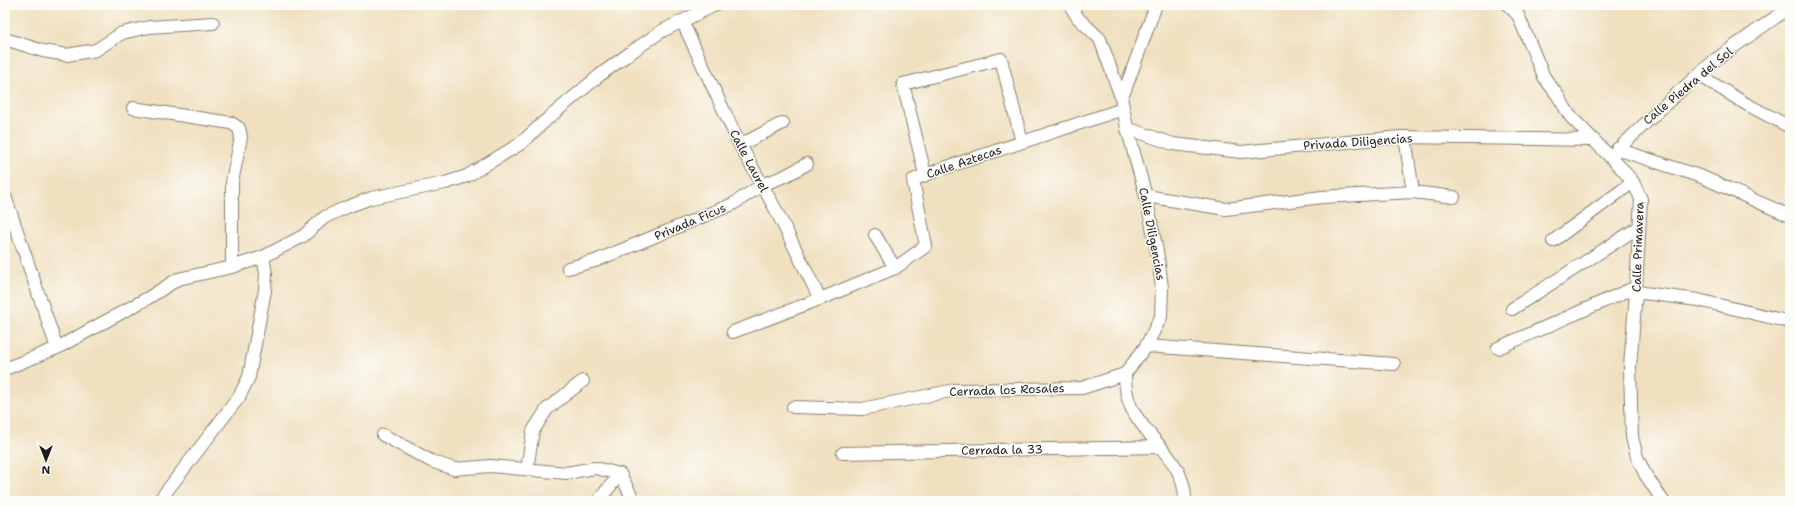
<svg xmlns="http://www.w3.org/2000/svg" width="1795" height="506" viewBox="0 0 1795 506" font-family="'Shantell Sans',sans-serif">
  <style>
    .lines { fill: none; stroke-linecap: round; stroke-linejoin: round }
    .minor-casing { stroke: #867e6e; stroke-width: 14 }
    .minor { stroke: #fff; stroke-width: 12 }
    .labels { text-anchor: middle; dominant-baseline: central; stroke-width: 3; stroke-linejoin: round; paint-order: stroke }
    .street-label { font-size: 12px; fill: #1c1c1c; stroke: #fdfcf7 }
  </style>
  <rect width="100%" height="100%" fill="#fdfcf7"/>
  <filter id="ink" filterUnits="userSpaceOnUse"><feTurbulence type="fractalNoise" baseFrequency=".025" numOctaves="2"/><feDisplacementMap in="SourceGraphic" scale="8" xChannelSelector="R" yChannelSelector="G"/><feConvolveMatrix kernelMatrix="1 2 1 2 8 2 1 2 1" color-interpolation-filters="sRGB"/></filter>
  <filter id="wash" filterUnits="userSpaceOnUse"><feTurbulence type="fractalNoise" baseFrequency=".012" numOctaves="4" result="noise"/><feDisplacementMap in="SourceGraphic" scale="16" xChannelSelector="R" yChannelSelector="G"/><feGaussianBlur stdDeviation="0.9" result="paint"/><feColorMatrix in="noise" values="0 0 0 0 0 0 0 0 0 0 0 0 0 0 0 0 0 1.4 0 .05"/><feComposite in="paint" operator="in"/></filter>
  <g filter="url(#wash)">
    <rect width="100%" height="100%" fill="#f0e0c0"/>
  </g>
  <g filter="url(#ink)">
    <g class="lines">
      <defs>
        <g id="minor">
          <path d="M 1070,5 L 1078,18 L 1100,39 L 1121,97 L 1127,128 L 1146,196 L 1158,257 L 1162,288 L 1161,317 L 1146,346 L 1125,374 C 1125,386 1126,396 1131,407 C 1147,441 1186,460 1185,501"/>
          <path d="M 1508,5 L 1518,15 L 1544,77 L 1558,96 L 1570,116 L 1622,169 L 1633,182 L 1641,199 L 1635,305 L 1630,367 L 1632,437 L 1637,457 L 1645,474 L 1663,501"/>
          <path d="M 682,21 L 739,143 L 777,212 L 820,299"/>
          <path d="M 5,39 L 43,51 L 67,55 L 96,50 L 122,33 L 149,27 L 213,23"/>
          <path d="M 1699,75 L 1746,104 L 1790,127"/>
          <path d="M 1121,97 L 1125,90 L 1156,5"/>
          <path d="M 133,108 L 231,123 L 239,128 L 241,137 L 232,182 L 232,267"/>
          <path d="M 1127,128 L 1173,144 L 1241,152 L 1400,137 L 1593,140"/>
          <path d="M 1405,137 L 1413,192"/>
          <path d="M 740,145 L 783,123"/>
          <path d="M 1617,149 L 1702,177 L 1790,216"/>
          <path d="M 1610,157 L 1671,99 L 1715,60 L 1790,7"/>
          <path d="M 925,174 L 903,84 L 1001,59 L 1022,142"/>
          <path d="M 5,196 L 57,348"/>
          <path d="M 1146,196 L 1226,209 L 1322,197 L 1413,192 L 1454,197"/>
          <path d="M 875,235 L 895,268"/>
          <path d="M 1553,241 L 1633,182"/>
          <path d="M 568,268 L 595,261 L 733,204 L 762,185 L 785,176 L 807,164"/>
          <path d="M 1636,292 L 1698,300 L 1790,322"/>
          <path d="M 1512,309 L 1639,227"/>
          <path d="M 733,332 L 820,299 L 895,268 L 926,246 L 913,180 L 941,169 L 1123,109"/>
          <path d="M 1146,346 L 1394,364"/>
          <path d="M 1498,348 L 1636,287"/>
          <path d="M 5,369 L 57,348 L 148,298 L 178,279 L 232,267 L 263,257 L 303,236 L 325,217 L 347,207 L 371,198 L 445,183 L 467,176 L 520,144 L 545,121 L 600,75 L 630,53 L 662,31 L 715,5"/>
          <path d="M 793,407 L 862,409 L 955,390 L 1082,388 L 1125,374"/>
          <path d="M 383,435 L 431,461 L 454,469 L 491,466 L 566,473 L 595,468 L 620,474 L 634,501"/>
          <path d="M 843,453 L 1161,447"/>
          <path d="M 527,469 L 533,431 L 547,409 L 583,381"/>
          <path d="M 159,501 L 239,397 L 249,377 L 265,290 L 266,273 L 263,257"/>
          <path d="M 598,501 L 620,474"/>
        </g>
      </defs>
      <use href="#minor" class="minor-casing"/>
      <use href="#minor" class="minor"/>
    </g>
  </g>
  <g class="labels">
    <g class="street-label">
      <text transform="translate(1688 86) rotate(-40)">Calle Piedra del Sol</text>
      <text transform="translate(1358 142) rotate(-4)">Privada Diligencias</text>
      <text transform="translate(749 161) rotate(62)">Calle Laurel</text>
      <text transform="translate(964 162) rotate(-19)">Calle Aztecas</text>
      <text transform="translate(690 222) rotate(-23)">Privada Ficus</text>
      <text transform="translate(1152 234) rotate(79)">Calle Diligencias</text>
      <text transform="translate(1638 247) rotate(-88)">Calle Primavera</text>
      <text transform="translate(1007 390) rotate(-2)">Cerrada los Rosales</text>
      <text transform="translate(1002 450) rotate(-1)">Cerrada la 33</text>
    </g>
  </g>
  <rect width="1795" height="506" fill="none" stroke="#fdfcf7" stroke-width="20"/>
  <g transform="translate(46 460) rotate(180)" stroke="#fdfcf7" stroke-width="3" paint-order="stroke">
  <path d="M0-3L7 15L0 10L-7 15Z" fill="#1c1c1c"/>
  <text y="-6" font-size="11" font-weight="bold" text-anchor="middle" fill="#1c1c1c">N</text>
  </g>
</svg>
